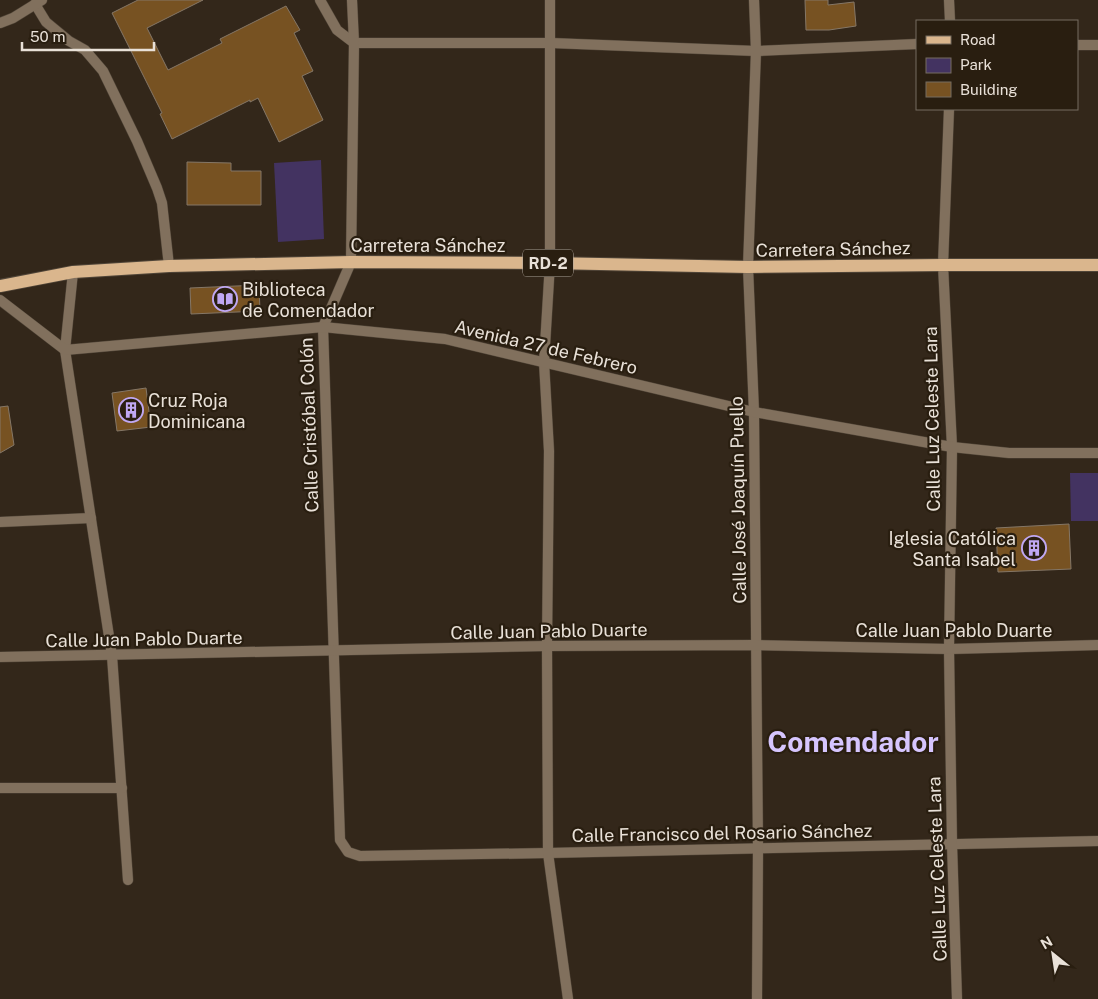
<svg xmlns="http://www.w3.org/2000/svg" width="1098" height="999" viewBox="0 0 1098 999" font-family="'Public Sans',sans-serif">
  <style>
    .green { fill: #433361 }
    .building { fill: #775222; stroke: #857767 }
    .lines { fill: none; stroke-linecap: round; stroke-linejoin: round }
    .minor-casing { stroke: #504538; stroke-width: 11 }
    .tertiary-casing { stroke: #504538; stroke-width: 11 }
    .primary-casing { stroke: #504538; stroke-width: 14 }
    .minor { stroke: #81705d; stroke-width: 10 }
    .tertiary { stroke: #81705d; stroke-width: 10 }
    .primary { stroke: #dab68d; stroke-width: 12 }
    .labels { text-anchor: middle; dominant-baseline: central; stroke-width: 4.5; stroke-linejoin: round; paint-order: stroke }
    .shield { fill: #291e10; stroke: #afa69c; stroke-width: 1 }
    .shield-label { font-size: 16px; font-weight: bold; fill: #e9e1d8 }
    .street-label { font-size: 18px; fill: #e9e1d8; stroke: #291e10 }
    .poi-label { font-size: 18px; fill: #e9e1d8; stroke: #291e10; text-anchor: start }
    .town-label { font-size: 28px; font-weight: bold; fill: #d6c5fe; stroke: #291e10 }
  </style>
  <rect width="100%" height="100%" fill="#33271a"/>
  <g class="green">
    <path d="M 321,160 L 324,239 L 278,242 L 274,163 Z"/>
    <path d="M 1070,473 L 1098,473 L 1098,521 L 1071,521 Z"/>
  </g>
  <g class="building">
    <path d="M 138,0 L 203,0 L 147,28 L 168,70 L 222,43 L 220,39 L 286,6 L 300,30 L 294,33 L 313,71 L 302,76 L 323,120 L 279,142 L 258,98 L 250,102 L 250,100 L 172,139 L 160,114 L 162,113 L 112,13 Z"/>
    <path d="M 805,0 L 828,0 L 828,5 L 854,2 L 856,26 L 829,30 L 806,30 Z"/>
    <path d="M 187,162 L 231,163 L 231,171 L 261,171 L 261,205 L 187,205 Z"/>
    <path d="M 259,285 L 260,311 L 191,314 L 190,288 Z"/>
    <path d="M 146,388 L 151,427 L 117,431 L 112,393 Z"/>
    <path d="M 8,406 L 14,445 L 0,453 L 0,407 Z"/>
    <path d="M 1069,524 L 1071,569 L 998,572 L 996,528 Z"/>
  </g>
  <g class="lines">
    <defs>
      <g id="minor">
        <path d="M 320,0 L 337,30 L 354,43 L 551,43 L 756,51 L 917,44"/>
        <path d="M 352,0 L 354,43 L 351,262 L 323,327 L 340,840 L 348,852 L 360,856 L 548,853 L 1098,841"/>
        <path d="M 550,0 L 550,263 L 544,362 L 549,451 L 547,646 L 548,853 L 568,999"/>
        <path d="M 754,0 L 756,51 L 748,267 L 754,412 L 758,848 L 757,999"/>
        <path d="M 35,4 L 46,22 L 69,41 L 85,50 L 103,71 L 137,141 L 157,188 L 162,203 L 169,266"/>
        <path d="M 0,23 L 13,18 L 42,0"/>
        <path d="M 1077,45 L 1098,45"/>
        <path d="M 73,272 L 65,350 L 112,656 L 128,880"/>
        <path d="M 952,447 L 949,649 L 952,844 L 957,999"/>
        <path d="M 0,522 L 91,518"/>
        <path d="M 0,657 L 547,646 L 755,645 L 949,649 L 1098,645"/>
        <path d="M 0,788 L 122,788"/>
      </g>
      <g id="tertiary">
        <path d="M 949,0 L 950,21"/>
        <path d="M 949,109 L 943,265 L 952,447"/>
        <path d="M 0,300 L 65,350 L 323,327 L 445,339 L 754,412 L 952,447 L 1009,453 L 1098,453"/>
      </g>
      <path id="primary" d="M 0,286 L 73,272 L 169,266 L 351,262 L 550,263 L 748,267 L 943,265 L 1098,265"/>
    </defs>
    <use href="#minor" class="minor-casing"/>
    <use href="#tertiary" class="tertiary-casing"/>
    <use href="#primary" class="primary-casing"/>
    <use href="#minor" class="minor"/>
    <use href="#tertiary" class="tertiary"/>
    <use href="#primary" class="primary"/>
  </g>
  <defs>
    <symbol id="library-ring" viewBox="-11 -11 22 22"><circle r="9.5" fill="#291e10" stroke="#c0a8f3" stroke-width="1.5"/><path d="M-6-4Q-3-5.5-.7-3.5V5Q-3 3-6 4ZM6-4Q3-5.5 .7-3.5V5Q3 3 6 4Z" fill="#c0a8f3"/></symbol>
    <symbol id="building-ring" viewBox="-11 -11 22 22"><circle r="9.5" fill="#291e10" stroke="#c0a8f3" stroke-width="1.5"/><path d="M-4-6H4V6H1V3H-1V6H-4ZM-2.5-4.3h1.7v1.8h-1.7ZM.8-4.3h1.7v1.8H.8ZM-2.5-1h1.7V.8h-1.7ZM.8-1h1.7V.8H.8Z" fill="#c0a8f3"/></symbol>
  </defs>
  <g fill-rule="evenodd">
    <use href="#library-ring" x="211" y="285" width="28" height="28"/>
    <use href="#building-ring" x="117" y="396" width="28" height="28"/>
    <use href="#building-ring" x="1020" y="534" width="28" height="28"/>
  </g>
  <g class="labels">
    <rect class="shield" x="523" y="249.5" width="50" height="27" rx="4"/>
    <g class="shield-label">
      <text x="548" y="263">RD-2</text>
    </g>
    <g class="street-label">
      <text x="428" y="245">Carretera Sánchez</text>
      <text transform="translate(833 249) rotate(-1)">Carretera Sánchez</text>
      <text transform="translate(546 347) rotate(13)">Avenida 27 de Febrero</text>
      <text transform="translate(932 419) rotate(-91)">Calle Luz Celeste Lara</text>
      <text transform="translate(309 425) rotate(-92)">Calle Cristóbal Colón</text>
      <text transform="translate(738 500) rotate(-91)">Calle José Joaquín Puello</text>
      <text x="954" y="630">Calle Juan Pablo Duarte</text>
      <text transform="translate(549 631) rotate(-1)">Calle Juan Pablo Duarte</text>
      <text transform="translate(144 639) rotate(-1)">Calle Juan Pablo Duarte</text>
      <text transform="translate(722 833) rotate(-1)">Calle Francisco del Rosario Sánchez</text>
      <text transform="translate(937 869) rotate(-92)">Calle Luz Celeste Lara</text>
    </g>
    <g class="poi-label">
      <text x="242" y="289">Biblioteca<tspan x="242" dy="21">de Comendador</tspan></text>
      <text x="148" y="400">Cruz Roja<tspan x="148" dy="21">Dominicana</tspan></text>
      <text x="1016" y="538" text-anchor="end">Iglesia Católica<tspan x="1016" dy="21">Santa Isabel</tspan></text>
    </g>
    <g class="town-label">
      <text x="853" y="741">Comendador</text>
    </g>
  </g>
  <rect x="916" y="20" width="162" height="90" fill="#291e10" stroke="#766c60"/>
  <rect x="926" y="36" width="25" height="8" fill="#dab68d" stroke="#766c60"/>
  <text x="960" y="45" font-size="15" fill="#e9e1d8">Road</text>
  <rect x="926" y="58" width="25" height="15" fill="#433361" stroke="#766c60"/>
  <text x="960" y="70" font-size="15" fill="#e9e1d8">Park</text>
  <rect x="926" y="82" width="25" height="15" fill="#775222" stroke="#766c60"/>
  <text x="960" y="95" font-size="15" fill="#e9e1d8">Building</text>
  <g transform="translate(1053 954) rotate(330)" stroke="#291e10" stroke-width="4" paint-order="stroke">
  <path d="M0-4L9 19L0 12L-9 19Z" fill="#e9e1d8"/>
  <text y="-8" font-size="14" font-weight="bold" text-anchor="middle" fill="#e9e1d8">N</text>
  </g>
  <path d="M22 42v8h132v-8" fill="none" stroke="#e9e1d8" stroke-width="2.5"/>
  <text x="30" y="42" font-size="15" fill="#e9e1d8" stroke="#291e10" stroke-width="4" paint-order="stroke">50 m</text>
</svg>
